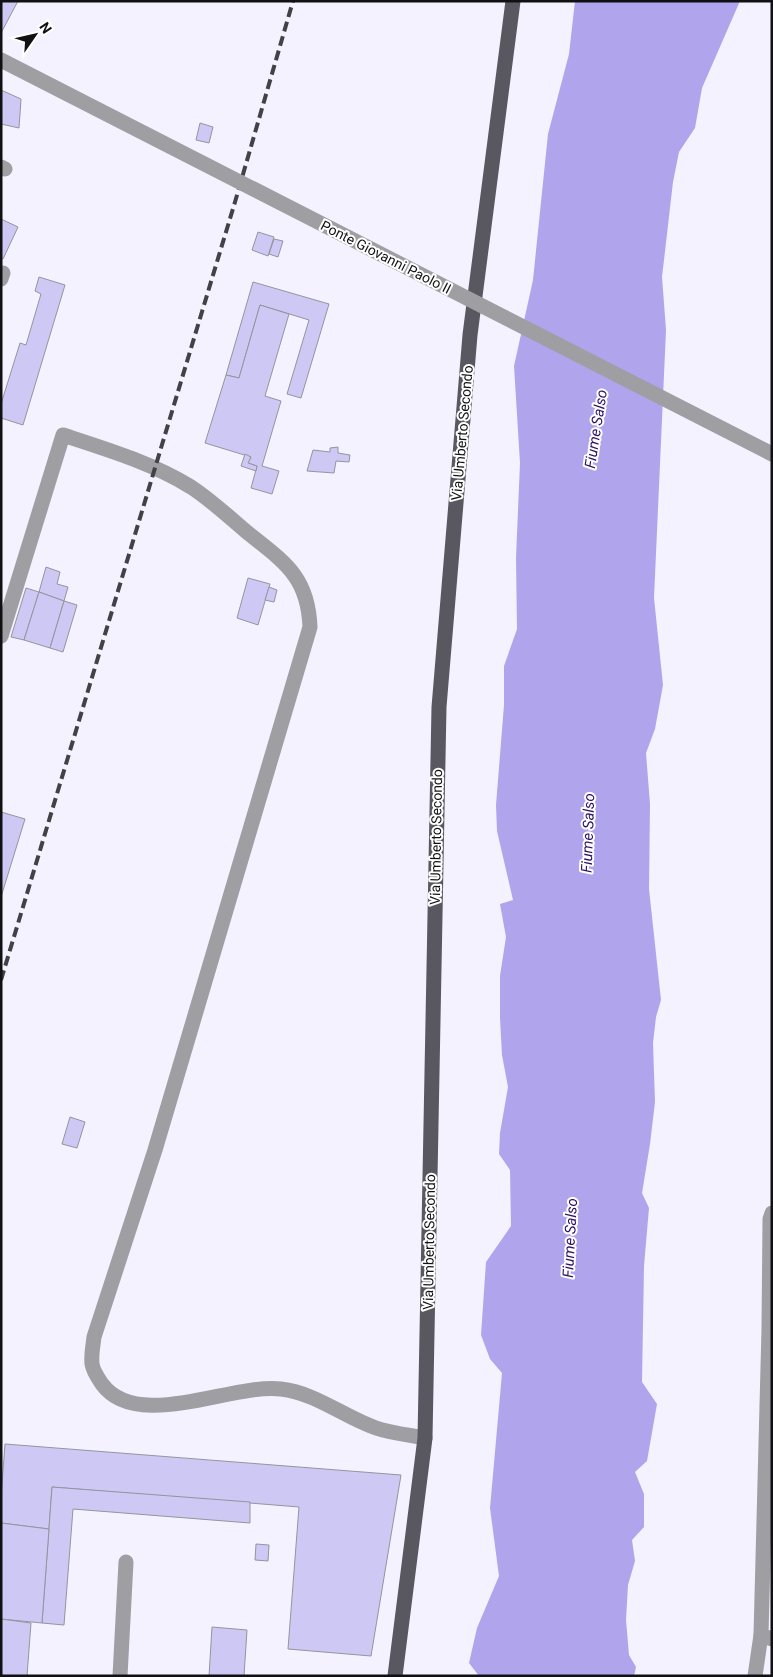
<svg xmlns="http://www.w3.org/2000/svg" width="773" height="1677" viewBox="0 0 773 1677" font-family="Roboto,sans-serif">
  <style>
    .water { fill: #b0a5ec }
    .building { fill: #cdc8f4; stroke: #95949e }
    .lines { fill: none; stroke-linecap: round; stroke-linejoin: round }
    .minor { stroke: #9e9ea3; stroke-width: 15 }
    .major { stroke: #595860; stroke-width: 15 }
    .rail { stroke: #414146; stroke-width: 4; stroke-dasharray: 10 5; stroke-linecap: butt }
    .minor-bridge { stroke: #9e9ea3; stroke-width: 15 }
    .labels { text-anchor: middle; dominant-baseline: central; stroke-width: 4; stroke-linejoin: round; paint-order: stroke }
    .street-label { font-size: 14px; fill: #111114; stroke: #fff }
    .water-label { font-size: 15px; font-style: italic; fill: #2e1365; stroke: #fff }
  </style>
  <rect width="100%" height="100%" fill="#f3f2fe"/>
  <path class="water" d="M 575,1 L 740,1 L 702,88 L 695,128 L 679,152 L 673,182 L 662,277 L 666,330 L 654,598 L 663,685 L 655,729 L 646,753 L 650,804 L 649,889 L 661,1000 L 656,1017 L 653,1043 L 655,1102 L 650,1144 L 642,1193 L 649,1208 L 644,1266 L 642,1382 L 657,1404 L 647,1461 L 635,1472 L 644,1494 L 644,1527 L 632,1540 L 635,1561 L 628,1585 L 626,1620 L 629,1655 L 636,1667 L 634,1676 L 479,1676 L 469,1663 L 477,1628 L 499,1576 L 490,1508 L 502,1373 L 490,1359 L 481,1335 L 486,1262 L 511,1226 L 510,1170 L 499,1154 L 500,1133 L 508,1087 L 502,1055 L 500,1018 L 500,976 L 506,937 L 500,904 L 513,900 L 497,831 L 496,805 L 504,705 L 504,666 L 517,629 L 516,558 L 520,463 L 514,366 L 533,280 L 548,134 L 569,54 Z"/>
  <g class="building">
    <path d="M 1,1 L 18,1 L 1,33 Z"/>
    <path d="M 1,90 L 21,99 L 19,128 L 1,124 Z"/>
    <path d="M 200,123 L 213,127 L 209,143 L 196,140 Z"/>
    <path d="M 1,219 L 18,227 L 3,259 L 1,258 Z"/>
    <path d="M 258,232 L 274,237 L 268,256 L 252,250 Z"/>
    <path d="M 274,239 L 283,241 L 278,257 L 269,254 Z"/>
    <path d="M 39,277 L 65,285 L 23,425 L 1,418 L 1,404 L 20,343 L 26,345 L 41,294 L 35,291 Z"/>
    <path d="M 253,282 L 329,304 L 301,398 L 287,394 L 309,320 L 260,305 L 239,378 L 226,375 Z"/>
    <path d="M 260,305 L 289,314 L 265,396 L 281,401 L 262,466 L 279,471 L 272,494 L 251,488 L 257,466 L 248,463 L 251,457 L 205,443 L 226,375 L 239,378 Z"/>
    <path d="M 338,447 L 338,453 L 350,455 L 349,462 L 336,461 L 334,473 L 307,471 L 313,450 L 330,452 L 330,448 Z"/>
    <path d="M 245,454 L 251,457 L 248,463 L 257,466 L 256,471 L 241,466 Z"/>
    <path d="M 46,567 L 60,572 L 57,584 L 68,587 L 64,601 L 39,592 Z"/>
    <path d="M 248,578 L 270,584 L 258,625 L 237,618 Z"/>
    <path d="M 269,587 L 277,590 L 274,602 L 265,600 Z"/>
    <path d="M 26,588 L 39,592 L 24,640 L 11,637 Z"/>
    <path d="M 39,592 L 64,601 L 50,648 L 24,640 Z"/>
    <path d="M 64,601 L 77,605 L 63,652 L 50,648 Z"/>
    <path d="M 1,812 L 25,819 L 1,897 Z"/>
    <path d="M 70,1117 L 85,1122 L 77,1148 L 62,1144 Z"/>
    <path d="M 5,1444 L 401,1475 L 371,1656 L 288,1649 L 299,1507 L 52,1487 L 49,1529 L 1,1523 L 1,1497 Z"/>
    <path d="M 52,1487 L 250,1502 L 250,1523 L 73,1509 L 64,1625 L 42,1623 Z"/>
    <path d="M 1,1523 L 49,1529 L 42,1623 L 1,1619 Z"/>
    <path d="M 256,1544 L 269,1545 L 268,1561 L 255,1560 Z"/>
    <path d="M 1,1619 L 31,1623 L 27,1676 L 1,1676 Z"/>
    <path d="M 212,1627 L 247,1630 L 244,1676 L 209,1676 Z"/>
  </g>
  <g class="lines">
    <g class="minor">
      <path d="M 1,167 L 5,169"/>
      <path d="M 1,273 L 3,273 L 1,279"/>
      <path d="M 1,636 L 63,435 C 106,449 152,463 191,487 C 211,500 229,517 248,533 C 284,562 308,576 310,627 L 155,1150 L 94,1337 C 93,1346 91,1355 92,1364 C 93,1371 98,1378 102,1384 C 137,1432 232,1383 281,1389 C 316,1393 344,1417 376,1428 C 391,1433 409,1435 425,1438"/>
      <path d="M 761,1635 L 769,1329 L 770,1219 L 772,1213"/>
      <path d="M 120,1676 L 126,1562"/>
      <path d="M 755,1676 L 761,1635 L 772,1639"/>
    </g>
    <path class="major" d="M 395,1676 L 425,1438 L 439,707 L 470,335 L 513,1"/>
    <path class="rail" d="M 1,980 L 235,202 L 293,1"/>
    <path class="minor-bridge" d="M 1,60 L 772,454"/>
  </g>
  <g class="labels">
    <g class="street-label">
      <text transform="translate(386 257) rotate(27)">Ponte Giovanni Paolo II</text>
      <text transform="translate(462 433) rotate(-85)">Via Umberto Secondo</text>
      <text transform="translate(436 837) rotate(-89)">Via Umberto Secondo</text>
      <text transform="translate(429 1242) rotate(-89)">Via Umberto Secondo</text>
    </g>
    <g class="water-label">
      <text transform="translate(596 429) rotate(-81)">Fiume Salso</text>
      <text transform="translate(588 833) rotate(-88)">Fiume Salso</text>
      <text transform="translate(570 1238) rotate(-87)">Fiume Salso</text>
    </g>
  </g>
  <rect width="773" height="1677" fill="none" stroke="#111114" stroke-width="5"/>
  <g transform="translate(35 35) rotate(56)" stroke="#ffffff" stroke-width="4" paint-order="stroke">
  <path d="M0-4L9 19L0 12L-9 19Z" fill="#111114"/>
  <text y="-8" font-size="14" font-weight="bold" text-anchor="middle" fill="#111114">N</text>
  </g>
</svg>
